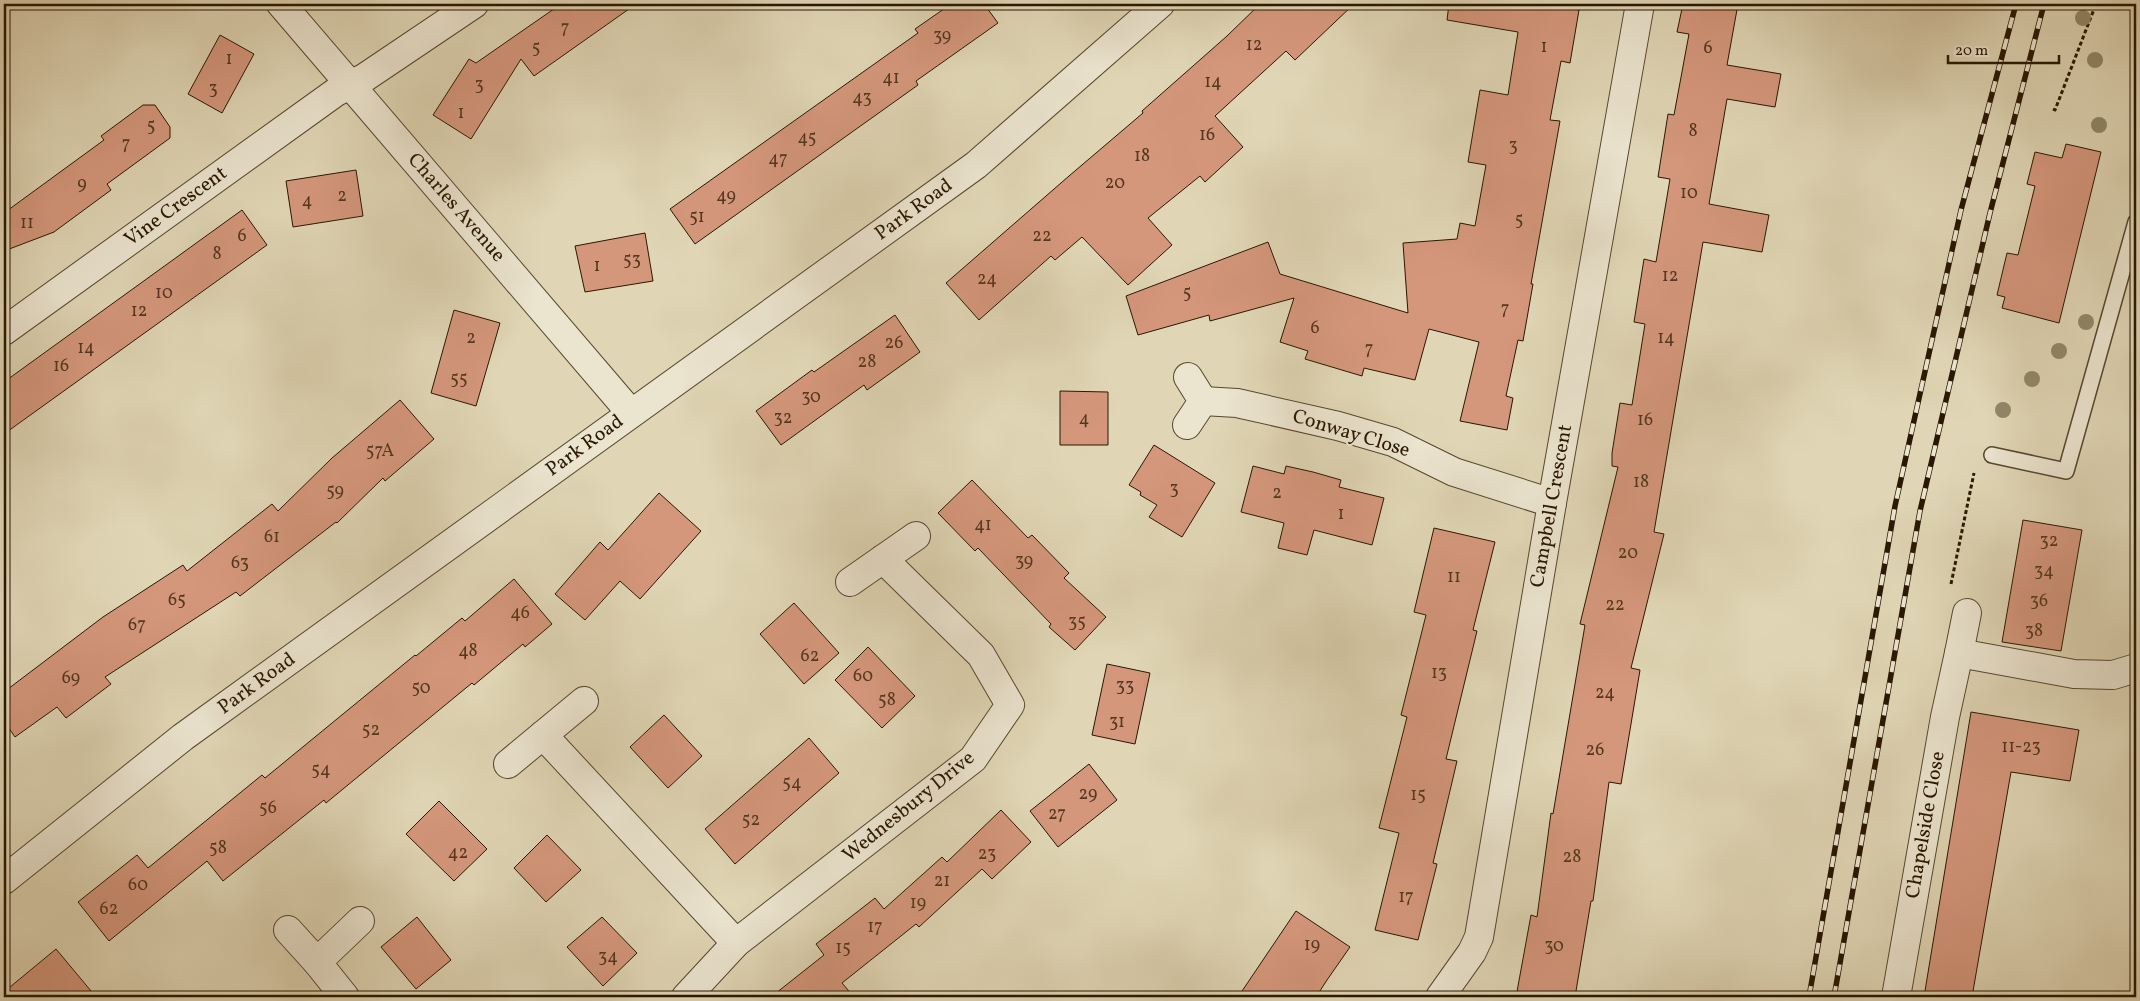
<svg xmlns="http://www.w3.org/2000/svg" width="2140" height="1001" viewBox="0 0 2140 1001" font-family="Vollkorn,serif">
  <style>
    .building { fill: #d5977c; stroke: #291700 }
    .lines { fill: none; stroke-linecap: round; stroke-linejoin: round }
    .service-casing { stroke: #57472d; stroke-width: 18 }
    .minor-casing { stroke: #57472d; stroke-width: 30 }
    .tertiary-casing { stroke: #57472d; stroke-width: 30 }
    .path { stroke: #291700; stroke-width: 3; stroke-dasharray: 4 2.5; stroke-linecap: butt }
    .service { stroke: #ebe4cf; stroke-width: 15 }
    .minor { stroke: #ebe4cf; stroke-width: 28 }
    .tertiary { stroke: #ebe4cf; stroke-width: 28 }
    .rail-casing { stroke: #291700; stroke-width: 5.5 }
    .rail { stroke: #ebe4cf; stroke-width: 4; stroke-dasharray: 11; stroke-linecap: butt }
    .tree { fill: #918869 }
    .labels { text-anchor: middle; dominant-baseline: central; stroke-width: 4; stroke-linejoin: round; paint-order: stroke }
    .number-label { font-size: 18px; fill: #54371f }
    .street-label { font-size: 20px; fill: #291700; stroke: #ebe4cf }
  </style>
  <rect width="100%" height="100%" fill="#e0d6b5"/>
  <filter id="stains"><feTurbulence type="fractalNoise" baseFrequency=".004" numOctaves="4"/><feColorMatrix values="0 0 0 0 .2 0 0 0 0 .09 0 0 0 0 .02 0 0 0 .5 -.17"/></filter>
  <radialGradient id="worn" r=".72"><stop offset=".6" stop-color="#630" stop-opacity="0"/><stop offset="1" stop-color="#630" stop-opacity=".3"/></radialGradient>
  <g class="building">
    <path d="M 561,4 L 636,4 L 534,76 L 521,59 L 471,139 L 433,115 L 469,59 L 476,63 Z"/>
    <path d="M 951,4 L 984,4 L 998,23 L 916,81 L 918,85 L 695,244 L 670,209 L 918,33 L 915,29 Z"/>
    <path d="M 1260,4 L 1354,4 L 1295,60 L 1286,51 L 1215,116 L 1243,147 L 1205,182 L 1200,176 L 1148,218 L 1172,245 L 1128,285 L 1082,237 L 1055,260 L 1051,256 L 979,320 L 946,283 L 1069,176 L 1143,113 L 1142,111 L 1227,36 Z"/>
    <path d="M 1449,4 L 1543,4 L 1579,10 L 1570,63 L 1561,61 L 1550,120 L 1560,121 L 1531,284 L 1533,284 L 1523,341 L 1518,340 L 1506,396 L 1513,398 L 1507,430 L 1460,421 L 1479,342 L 1429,329 L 1415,380 L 1364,368 L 1362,376 L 1305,359 L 1308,351 L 1280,342 L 1294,298 L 1210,321 L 1209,315 L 1138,335 L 1126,296 L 1268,242 L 1280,274 L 1408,313 L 1403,243 L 1457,239 L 1460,223 L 1475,226 L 1486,165 L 1468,162 L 1480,90 L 1508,95 L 1518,32 L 1447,20 Z"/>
    <path d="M 1683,4 L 1738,4 L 1727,65 L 1781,74 L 1775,107 L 1727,99 L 1709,204 L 1769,215 L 1762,252 L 1703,242 L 1654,532 L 1664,534 L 1631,668 L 1640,670 L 1621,784 L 1609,782 L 1593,901 L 1591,901 L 1575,997 L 1516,997 L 1531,915 L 1537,917 L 1551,813 L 1553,814 L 1585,625 L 1580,624 L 1618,467 L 1612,466 L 1612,453 L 1620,403 L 1632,405 L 1645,324 L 1634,322 L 1644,259 L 1656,262 L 1670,179 L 1658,177 L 1668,114 L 1674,115 L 1689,34 L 1677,32 Z"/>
    <path d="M 220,35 L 254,54 L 222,113 L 188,94 Z"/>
    <path d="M 143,105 L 155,105 L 170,127 L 170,138 L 107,184 L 111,190 L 54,232 L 4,251 L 4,213 L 104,140 L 101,136 Z"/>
    <path d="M 2066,144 L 2101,152 L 2059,323 L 2002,308 L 2005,297 L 1997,295 L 2007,253 L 2018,255 L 2035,186 L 2027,184 L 2035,152 L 2062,158 Z"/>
    <path d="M 356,170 L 363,216 L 293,227 L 286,181 Z"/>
    <path d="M 242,210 L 267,245 L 4,434 L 4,382 Z"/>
    <path d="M 645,233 L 653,281 L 585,292 L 575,246 Z"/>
    <path d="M 454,310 L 500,323 L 476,406 L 431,393 Z"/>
    <path d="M 895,315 L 920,352 L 867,390 L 864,385 L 781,445 L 756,411 L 812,370 L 814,372 Z"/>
    <path d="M 1060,391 L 1108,392 L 1108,445 L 1060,445 Z"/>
    <path d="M 400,400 L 434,439 L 385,481 L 383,478 L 337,523 L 336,522 L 240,596 L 236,592 L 105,677 L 111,684 L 66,718 L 57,707 L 15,737 L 4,721 L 4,692 L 103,617 L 183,565 L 187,571 L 272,504 L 278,511 L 332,458 Z"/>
    <path d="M 1154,445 L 1215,483 L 1182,537 L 1149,517 L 1157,505 L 1140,495 L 1141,492 L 1129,485 Z"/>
    <path d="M 1253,466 L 1284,474 L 1286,466 L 1313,472 L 1341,480 L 1339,487 L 1384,498 L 1372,545 L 1314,530 L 1307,555 L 1278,548 L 1284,523 L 1241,512 Z"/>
    <path d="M 972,480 L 1028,538 L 1032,535 L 1069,573 L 1064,578 L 1106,617 L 1075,650 L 1049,627 L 1051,624 L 978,548 L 975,551 L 938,513 Z"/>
    <path d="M 659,493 L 701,531 L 640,599 L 620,581 L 585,620 L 555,594 L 600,542 L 608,550 Z"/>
    <path d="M 2023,520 L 2082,530 L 2061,651 L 2002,642 Z"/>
    <path d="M 1434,528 L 1495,542 L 1473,630 L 1477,631 L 1446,759 L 1457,761 L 1433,863 L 1437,864 L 1418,940 L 1375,930 L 1399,833 L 1379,828 L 1407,717 L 1401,715 L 1426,615 L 1414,612 Z"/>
    <path d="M 514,579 L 552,624 L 525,647 L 523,644 L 474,685 L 472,683 L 326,803 L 324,800 L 223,881 L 207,861 L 109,941 L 78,902 L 137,855 L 148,868 L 262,775 L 265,778 L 415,655 L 416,656 L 462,618 L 465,621 Z"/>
    <path d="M 794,603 L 839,653 L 804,684 L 760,634 Z"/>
    <path d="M 868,647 L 915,696 L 882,728 L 835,680 Z"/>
    <path d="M 1107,664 L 1150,673 L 1135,744 L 1092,735 Z"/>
    <path d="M 1971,712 L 2079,730 L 2070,781 L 2011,772 L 1972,997 L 1924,997 Z"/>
    <path d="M 664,715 L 702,756 L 668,788 L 630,747 Z"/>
    <path d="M 809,738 L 839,773 L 735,864 L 705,829 Z"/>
    <path d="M 1089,764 L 1117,800 L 1058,847 L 1030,811 Z"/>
    <path d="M 439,801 L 487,849 L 454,881 L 406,834 Z"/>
    <path d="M 1001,810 L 1031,842 L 992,879 L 982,869 L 919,927 L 916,924 L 842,983 L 854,997 L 771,997 L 824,955 L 816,944 L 875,898 L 884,909 L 942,857 L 947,862 Z"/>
    <path d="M 547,835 L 581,870 L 546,902 L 514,868 Z"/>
    <path d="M 1296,911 L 1350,947 L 1327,980 L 1316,997 L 1238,997 Z"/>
    <path d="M 417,917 L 451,960 L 416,989 L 381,947 Z"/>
    <path d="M 602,917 L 637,953 L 603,986 L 567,947 Z"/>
    <path d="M 56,949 L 96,997 L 4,997 L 4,992 Z"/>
  </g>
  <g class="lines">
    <defs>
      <path id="service" d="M 1992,455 L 2066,471 L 2136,222"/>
      <g id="minor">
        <path d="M 281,4 L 631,413"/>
        <path d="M 4,331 L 336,92 L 364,78 L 474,4"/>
        <path d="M 1203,401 L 1237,403 L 1338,426 L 1393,442 L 1454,472 L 1552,503"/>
        <path d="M 1187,425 L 1203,401 L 1188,377"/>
        <path d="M 850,582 L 916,536"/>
        <path d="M 1959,653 L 1967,613"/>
        <path d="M 543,735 L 736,943"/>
        <path d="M 508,764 L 584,701"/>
        <path d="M 288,930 L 317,962 L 360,921"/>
        <path d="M 317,962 L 345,997"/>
        <path d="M 686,997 L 736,943 L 973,759 L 1010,705 L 981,655 L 883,559"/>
        <path d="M 1440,997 L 1472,952 L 1479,937 L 1552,503 L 1640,4"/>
        <path d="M 1896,997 L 1945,717 L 1959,653 L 2074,674 L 2113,675 L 2136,668"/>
      </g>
      <path id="tertiary" d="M 4,880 L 183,737 L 976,165 L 1160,4"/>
    </defs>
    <use href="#service" class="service-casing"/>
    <use href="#minor" class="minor-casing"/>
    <use href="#tertiary" class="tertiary-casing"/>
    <g class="path">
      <path d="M 2053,109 L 2055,110 L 2096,4"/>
      <path d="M 1951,584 L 1974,473"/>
    </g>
    <use href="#service" class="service"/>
    <use href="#minor" class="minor"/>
    <use href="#tertiary" class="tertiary"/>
    <defs>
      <g id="rail">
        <path d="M 1809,997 L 1895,506 L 1961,210 L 2016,4"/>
        <path d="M 1834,997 L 1920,511 L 1990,213 L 2044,4"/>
      </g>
    </defs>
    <use href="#rail" class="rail-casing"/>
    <use href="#rail" class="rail"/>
  </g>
  <g class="tree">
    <circle cx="2083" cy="18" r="8"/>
    <circle cx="2095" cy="60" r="8"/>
    <circle cx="2099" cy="125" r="8"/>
    <circle cx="2086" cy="322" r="8"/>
    <circle cx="2059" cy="351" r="8"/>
    <circle cx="2032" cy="379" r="8"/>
    <circle cx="2003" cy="410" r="8"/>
  </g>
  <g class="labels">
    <g class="number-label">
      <text x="565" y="28">7</text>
      <text x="942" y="36">39</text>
      <text x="1254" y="45">12</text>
      <text x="1544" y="47">1</text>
      <text x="536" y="48">5</text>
      <text x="1708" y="48">6</text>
      <text x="229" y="59">1</text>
      <text x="891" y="78">41</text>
      <text x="1213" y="82">14</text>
      <text x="479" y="85">3</text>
      <text x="213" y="89">3</text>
      <text x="862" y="98">43</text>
      <text x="461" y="113">1</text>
      <text x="151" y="126">5</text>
      <text x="1693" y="131">8</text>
      <text x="1207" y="135">16</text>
      <text x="807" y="138">45</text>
      <text x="126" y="144">7</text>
      <text x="1513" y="146">3</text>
      <text x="1142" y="156">18</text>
      <text x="778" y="159">47</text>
      <text x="1115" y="183">20</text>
      <text x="82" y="184">9</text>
      <text x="1689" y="193">10</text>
      <text x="342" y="196">2</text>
      <text x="726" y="196">49</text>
      <text x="307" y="201">4</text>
      <text x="697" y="217">51</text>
      <text x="1519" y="220">5</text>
      <text x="27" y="223">11</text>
      <text x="242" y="236">6</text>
      <text x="1042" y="236">22</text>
      <text x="217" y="254">8</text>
      <text x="632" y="260">53</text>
      <text x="597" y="266">1</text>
      <text x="1670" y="276">12</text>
      <text x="987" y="279">24</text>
      <text x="164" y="293">10</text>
      <text x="1187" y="293">5</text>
      <text x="1505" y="309">7</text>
      <text x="139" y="311">12</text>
      <text x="1315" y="328">6</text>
      <text x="471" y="338">2</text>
      <text x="1666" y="338">14</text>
      <text x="894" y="343">26</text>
      <text x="86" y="348">14</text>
      <text x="1369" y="349">7</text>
      <text x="867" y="362">28</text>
      <text x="61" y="366">16</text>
      <text x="459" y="379">55</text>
      <text x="811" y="397">30</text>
      <text x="783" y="418">32</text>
      <text x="1084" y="419">4</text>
      <text x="1645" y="420">16</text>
      <text x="380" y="451">57A</text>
      <text x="1641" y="482">18</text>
      <text x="1174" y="489">3</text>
      <text x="335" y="491">59</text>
      <text x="1277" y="493">2</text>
      <text x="1341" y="514">1</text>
      <text x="983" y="525">41</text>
      <text x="272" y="537">61</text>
      <text x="2049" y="541">32</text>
      <text x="1628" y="553">20</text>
      <text x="1024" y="561">39</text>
      <text x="240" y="563">63</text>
      <text x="2044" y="571">34</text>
      <text x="1454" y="577">11</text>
      <text x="177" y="600">65</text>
      <text x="2039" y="601">36</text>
      <text x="1615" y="605">22</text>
      <text x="520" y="613">46</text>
      <text x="1077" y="622">35</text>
      <text x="137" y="625">67</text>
      <text x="2034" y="631">38</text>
      <text x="468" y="651">48</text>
      <text x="810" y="656">62</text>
      <text x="1439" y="673">13</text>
      <text x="863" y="676">60</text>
      <text x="71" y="678">69</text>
      <text x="1125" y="686">33</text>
      <text x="421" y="688">50</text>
      <text x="1605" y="693">24</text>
      <text x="887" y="700">58</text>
      <text x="1117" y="722">31</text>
      <text x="371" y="730">52</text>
      <text x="2021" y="747">11-23</text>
      <text x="1595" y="750">26</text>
      <text x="321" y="770">54</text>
      <text x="792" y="783">54</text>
      <text x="1088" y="794">29</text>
      <text x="1418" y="795">15</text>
      <text x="268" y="808">56</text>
      <text x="1057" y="814">27</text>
      <text x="751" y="820">52</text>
      <text x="218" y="848">58</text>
      <text x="458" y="853">42</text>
      <text x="987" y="854">23</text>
      <text x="1572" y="857">28</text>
      <text x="942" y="881">21</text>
      <text x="138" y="885">60</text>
      <text x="1406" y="897">17</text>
      <text x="918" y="903">19</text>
      <text x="109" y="909">62</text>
      <text x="875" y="927">17</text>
      <text x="1312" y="945">19</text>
      <text x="1554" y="946">30</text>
      <text x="843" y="948">15</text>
      <text x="608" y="957">34</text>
    </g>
    <g class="street-label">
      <text transform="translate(176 207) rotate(-36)">Vine Crescent</text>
      <text transform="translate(456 208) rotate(49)">Charles Avenue</text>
      <text transform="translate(914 210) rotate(-36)">Park Road</text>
      <text transform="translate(1351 434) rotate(17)">Conway Close</text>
      <text transform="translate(585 446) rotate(-36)">Park Road</text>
      <text transform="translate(1552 506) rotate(-80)">Campbell Crescent</text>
      <text transform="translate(257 684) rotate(-36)">Park Road</text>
      <text transform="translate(909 807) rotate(-39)">Wednesbury Drive</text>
      <text transform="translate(1926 825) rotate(-80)">Chapelside Close</text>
    </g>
  </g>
  <rect width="2140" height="1001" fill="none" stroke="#e0d6b5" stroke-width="20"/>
  <rect x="5" y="5" width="2130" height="991" fill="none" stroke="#291700" stroke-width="2.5"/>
  <rect x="10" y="10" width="2120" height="981" fill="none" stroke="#291700"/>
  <path d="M1948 55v8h111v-8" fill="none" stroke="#291700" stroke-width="2.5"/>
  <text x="1955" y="55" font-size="15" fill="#291700" stroke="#ebe4cf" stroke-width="4" paint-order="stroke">20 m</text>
  <rect width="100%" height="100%" filter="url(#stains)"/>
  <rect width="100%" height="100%" fill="url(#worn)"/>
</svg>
